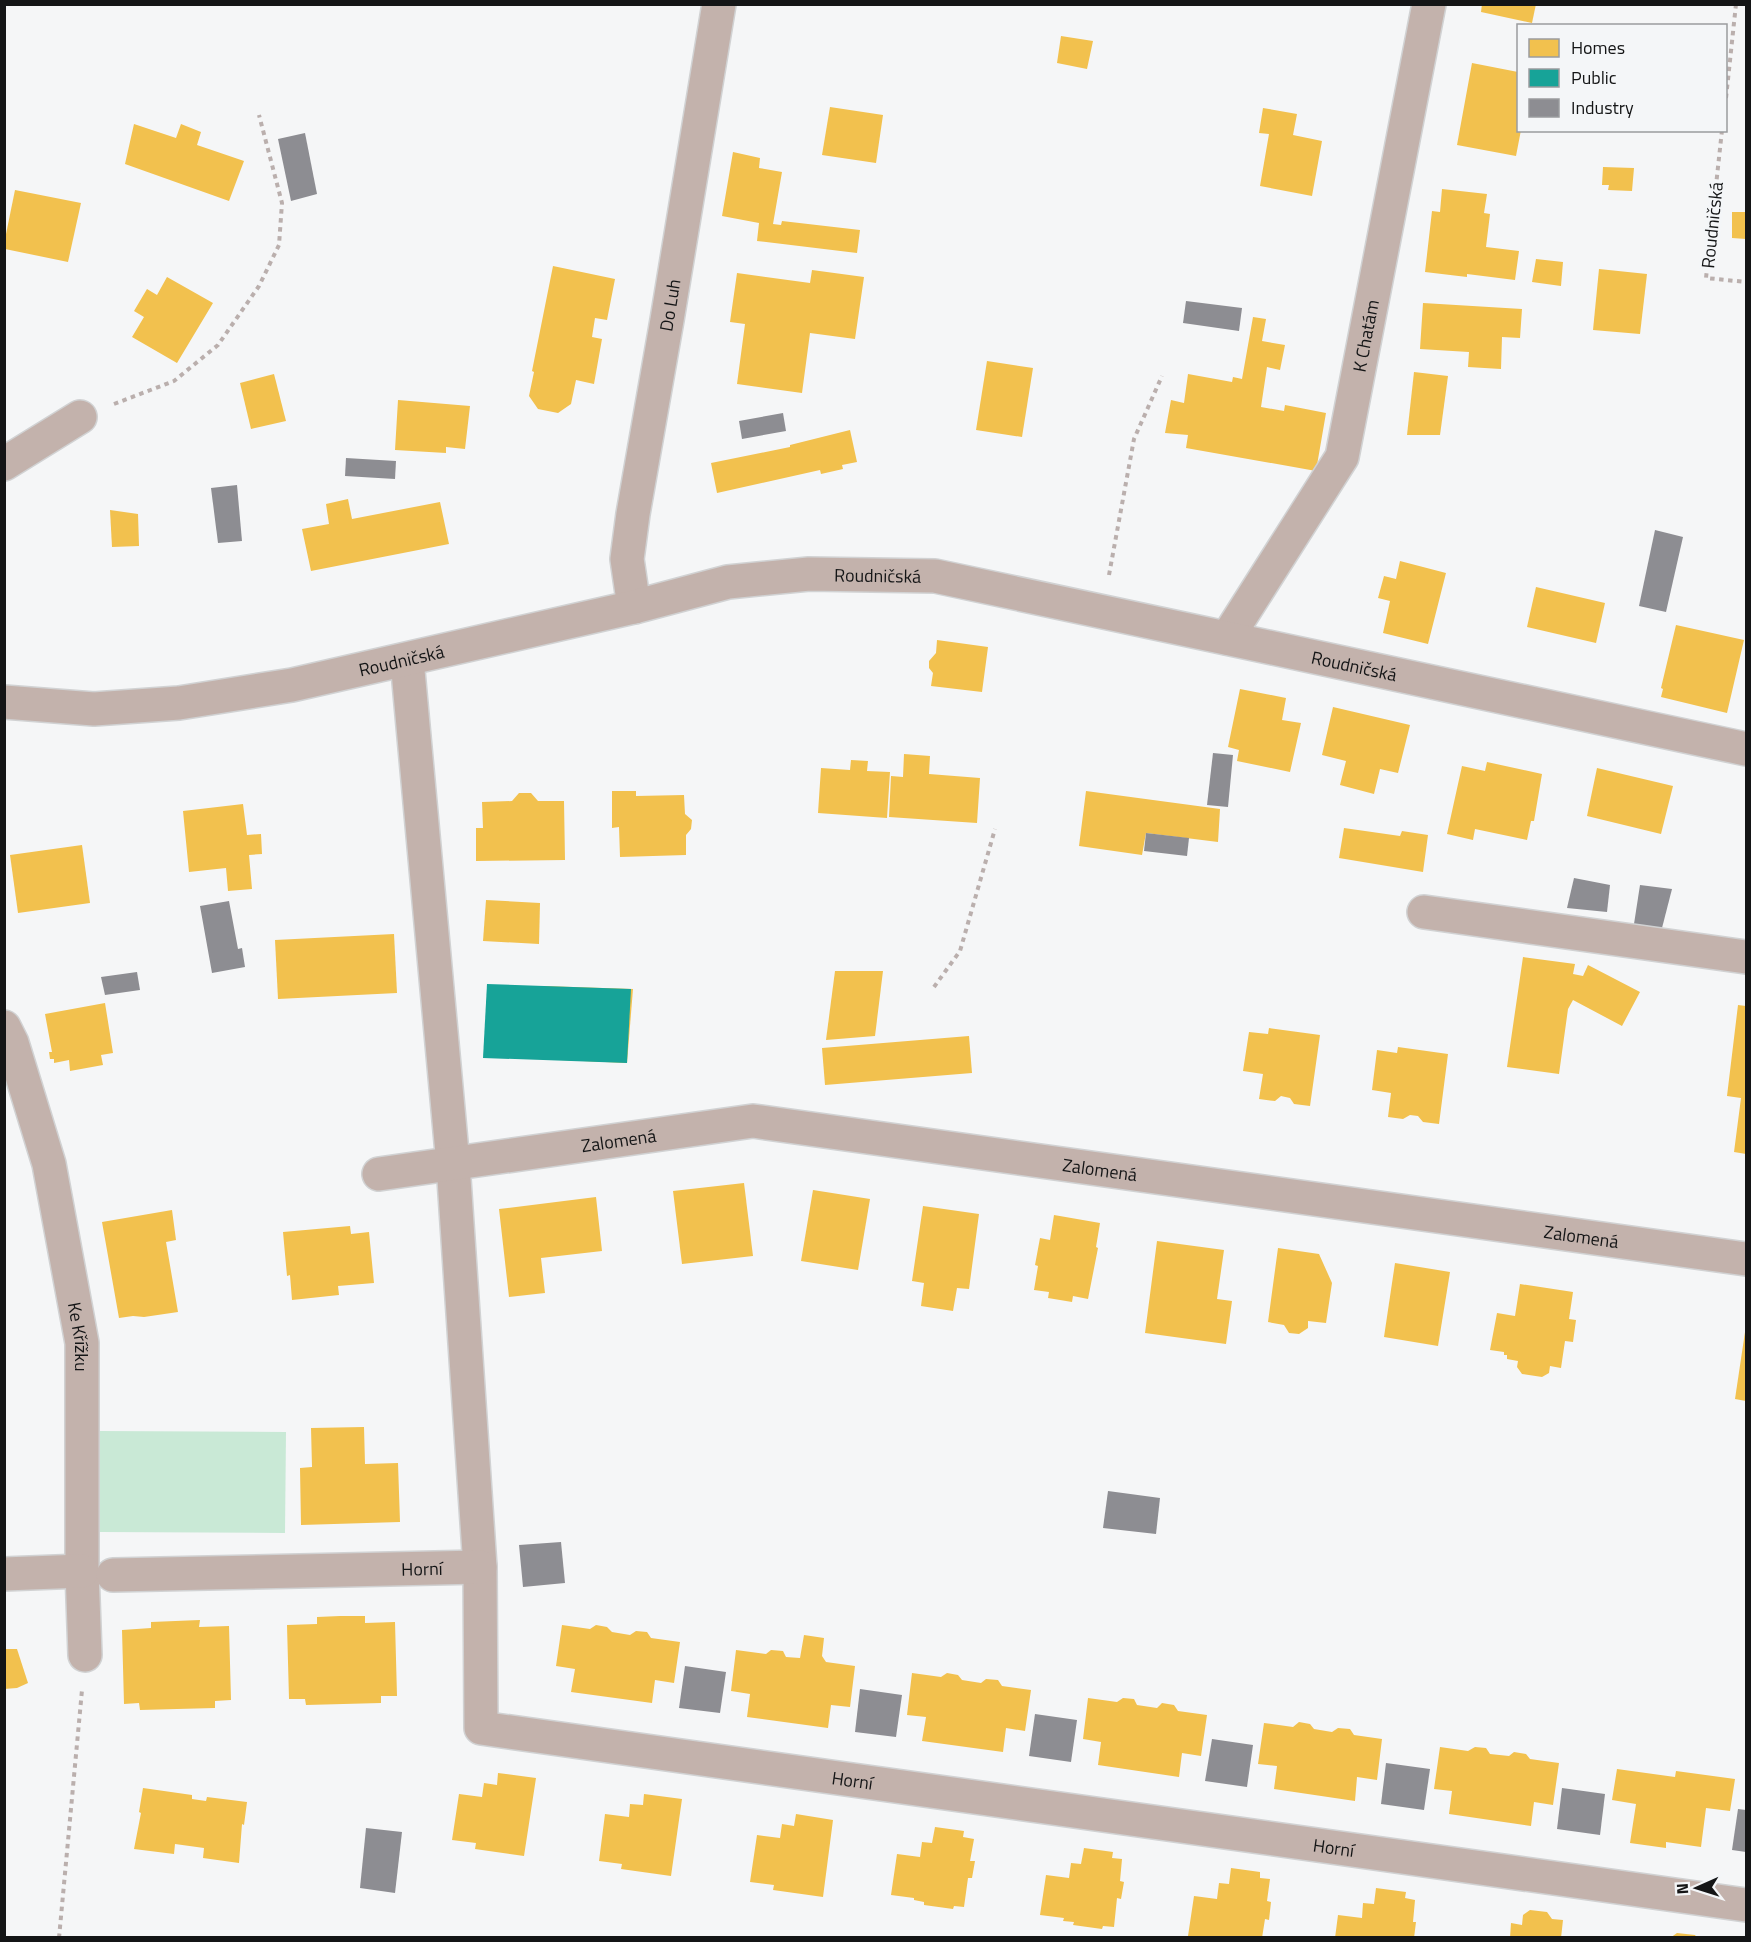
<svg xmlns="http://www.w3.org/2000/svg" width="1751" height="1942" viewBox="0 0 1751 1942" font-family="'Titillium Web',sans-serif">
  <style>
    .green { fill: #c9e9d6 }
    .homes { fill: #f2c14e }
    .public { fill: #17a398 }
    .industry { fill: #8d8d92 }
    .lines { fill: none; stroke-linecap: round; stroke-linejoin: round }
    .minor-casing { stroke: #d1d2d3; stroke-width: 36 }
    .path { stroke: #baafad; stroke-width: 4; stroke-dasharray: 4.5 4.5; stroke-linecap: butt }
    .minor { stroke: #c3b2ac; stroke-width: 33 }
    .labels { text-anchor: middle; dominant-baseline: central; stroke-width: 6; stroke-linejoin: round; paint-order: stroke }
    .street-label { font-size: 18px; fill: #141516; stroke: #f4f6f8 }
  </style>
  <rect width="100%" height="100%" fill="#f5f6f7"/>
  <path class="green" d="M 99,1431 L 286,1432 L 285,1533 L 99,1532 Z"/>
  <g class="homes">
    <path d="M 1482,4 L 1536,4 L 1532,23 L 1481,12 Z"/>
    <path d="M 1061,36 L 1093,41 L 1087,69 L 1057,63 Z"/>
    <path d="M 1472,63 L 1518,72 L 1518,130 L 1521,130 L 1516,156 L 1457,145 Z"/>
    <path d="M 830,107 L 883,115 L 876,163 L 822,155 Z"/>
    <path d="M 1263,108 L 1297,114 L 1293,135 L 1322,141 L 1312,196 L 1260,186 L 1269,134 L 1259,133 Z"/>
    <path d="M 134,124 L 176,138 L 181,124 L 201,132 L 197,145 L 244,161 L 229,201 L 125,164 Z"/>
    <path d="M 733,152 L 760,158 L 759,168 L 782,172 L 773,224 L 781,225 L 782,221 L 860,230 L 857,253 L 757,241 L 759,223 L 722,216 Z"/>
    <path d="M 1603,167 L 1634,168 L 1632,191 L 1608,190 L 1609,185 L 1602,185 Z"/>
    <path d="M 1442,189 L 1487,194 L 1484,213 L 1490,214 L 1486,247 L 1519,251 L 1515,280 L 1467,274 L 1467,277 L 1425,272 L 1432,211 L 1440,212 Z"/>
    <path d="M 15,190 L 81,203 L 68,262 L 5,249 L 5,239 Z"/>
    <path d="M 1732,212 L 1746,212 L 1746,239 L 1732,238 Z"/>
    <path d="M 1536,259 L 1563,262 L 1561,286 L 1532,282 Z"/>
    <path d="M 553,266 L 615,279 L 607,320 L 595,318 L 592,337 L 602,339 L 594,384 L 576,380 L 571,404 L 558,413 L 538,409 L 529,396 L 534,372 L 532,371 Z"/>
    <path d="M 1599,269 L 1647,274 L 1640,334 L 1593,330 Z"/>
    <path d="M 812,270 L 864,277 L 855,339 L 810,333 L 802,393 L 737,384 L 745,324 L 730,322 L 737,273 L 810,283 Z"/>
    <path d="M 167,277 L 213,303 L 177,363 L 132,337 L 144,317 L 134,311 L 147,289 L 157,295 Z"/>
    <path d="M 1423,303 L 1522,309 L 1520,338 L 1502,337 L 1501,369 L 1468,367 L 1469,352 L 1420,349 Z"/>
    <path d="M 1253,317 L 1266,319 L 1262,341 L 1285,345 L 1280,370 L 1267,367 L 1261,407 L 1284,411 L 1285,405 L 1326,413 L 1316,471 L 1186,448 L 1188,435 L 1165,433 L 1171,400 L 1184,403 L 1188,374 L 1232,382 L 1233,377 L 1242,379 Z"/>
    <path d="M 987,361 L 1033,368 L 1022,437 L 976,430 Z"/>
    <path d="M 1414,372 L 1448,376 L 1440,435 L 1407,435 Z"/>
    <path d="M 274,374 L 286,421 L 251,429 L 240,383 Z"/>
    <path d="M 398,400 L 470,406 L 465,449 L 446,447 L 446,453 L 395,450 Z"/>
    <path d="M 850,430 L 857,462 L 842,465 L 843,469 L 821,474 L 820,470 L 717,493 L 711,463 L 790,447 L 790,445 Z"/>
    <path d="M 348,499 L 352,519 L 440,502 L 449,544 L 311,571 L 302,529 L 329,524 L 326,504 Z"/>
    <path d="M 110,510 L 138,514 L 139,546 L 112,547 Z"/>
    <path d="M 1400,561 L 1446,573 L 1428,644 L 1383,633 L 1390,601 L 1378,598 L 1384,576 L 1396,579 Z"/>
    <path d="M 1536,587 L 1605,603 L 1596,643 L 1527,627 Z"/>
    <path d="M 1676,625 L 1744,640 L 1727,713 L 1661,697 L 1663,689 L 1661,688 Z"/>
    <path d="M 937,640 L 988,647 L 982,692 L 931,686 L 933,673 L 929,668 L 929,661 L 936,653 Z"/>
    <path d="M 1240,689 L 1286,698 L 1282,720 L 1301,723 L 1290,772 L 1237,761 L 1239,750 L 1228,747 Z"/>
    <path d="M 1333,707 L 1410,725 L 1398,773 L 1380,769 L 1374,794 L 1340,785 L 1346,761 L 1322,755 Z"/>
    <path d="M 904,754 L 930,756 L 929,774 L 980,778 L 977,823 L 889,817 L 891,776 L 903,777 Z"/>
    <path d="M 851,760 L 868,761 L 867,771 L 890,772 L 887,818 L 818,813 L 821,768 L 850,770 Z"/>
    <path d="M 1487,762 L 1542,774 L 1534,821 L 1531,821 L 1527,840 L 1475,829 L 1473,840 L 1447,834 L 1462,766 L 1485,771 Z"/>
    <path d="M 1597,768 L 1673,786 L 1661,834 L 1587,816 Z"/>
    <path d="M 612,791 L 636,791 L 636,796 L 684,795 L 685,814 L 692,820 L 691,829 L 686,835 L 686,855 L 620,857 L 619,827 L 612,828 Z"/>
    <path d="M 1086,791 L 1220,809 L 1218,842 L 1146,833 L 1142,855 L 1079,846 Z"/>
    <path d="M 519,793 L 531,793 L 538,801 L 564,801 L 565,860 L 476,861 L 476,828 L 483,828 L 482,802 L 512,801 Z"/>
    <path d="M 243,804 L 247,835 L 261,834 L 262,854 L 249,855 L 252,889 L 228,891 L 226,868 L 189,872 L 183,811 Z"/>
    <path d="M 1344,828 L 1400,836 L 1402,831 L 1428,835 L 1423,872 L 1339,858 Z"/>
    <path d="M 82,845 L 90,903 L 18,913 L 10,855 Z"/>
    <path d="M 486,900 L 540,903 L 539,944 L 483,941 Z"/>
    <path d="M 394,934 L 397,993 L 278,999 L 275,940 Z"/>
    <path d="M 1523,957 L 1575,964 L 1573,974 L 1583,976 L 1588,965 L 1640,992 L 1622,1026 L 1573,1000 L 1568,1009 L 1559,1074 L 1507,1067 Z"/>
    <path d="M 835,971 L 883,971 L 875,1036 L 826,1040 Z"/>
    <path d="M 543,986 L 633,989 L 627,1063 L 539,1059 Z"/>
    <path d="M 105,1003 L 113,1053 L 101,1055 L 103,1065 L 70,1071 L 69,1060 L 54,1063 L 54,1059 L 50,1059 L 49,1052 L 52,1052 L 45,1014 Z"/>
    <path d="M 1738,1005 L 1746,1006 L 1746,1154 L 1734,1152 L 1741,1098 L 1727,1096 Z"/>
    <path d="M 1269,1028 L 1320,1035 L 1310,1106 L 1294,1104 L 1290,1098 L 1281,1096 L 1275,1101 L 1259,1099 L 1263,1074 L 1243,1071 L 1249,1032 L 1268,1034 Z"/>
    <path d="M 969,1036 L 972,1073 L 825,1085 L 822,1048 Z"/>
    <path d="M 1398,1047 L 1448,1054 L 1439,1124 L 1423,1122 L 1418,1116 L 1410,1115 L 1403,1119 L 1388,1117 L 1391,1093 L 1372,1090 L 1377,1050 L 1397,1053 Z"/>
    <path d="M 744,1183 L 753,1256 L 682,1264 L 673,1191 Z"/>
    <path d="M 813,1190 L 870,1199 L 858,1270 L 801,1261 Z"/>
    <path d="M 596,1197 L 602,1251 L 541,1258 L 545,1293 L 509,1297 L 499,1209 Z"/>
    <path d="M 923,1206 L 979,1214 L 969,1289 L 957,1288 L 953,1311 L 921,1306 L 924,1283 L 912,1281 Z"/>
    <path d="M 172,1210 L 176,1240 L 166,1242 L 178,1312 L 144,1317 L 133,1316 L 119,1318 L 102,1222 Z"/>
    <path d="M 1054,1215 L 1100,1223 L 1096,1247 L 1098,1248 L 1088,1299 L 1073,1296 L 1072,1302 L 1048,1298 L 1049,1292 L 1034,1290 L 1038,1266 L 1035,1265 L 1040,1238 L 1050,1240 Z"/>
    <path d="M 350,1226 L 351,1234 L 369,1232 L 374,1283 L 338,1286 L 339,1295 L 292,1300 L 290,1275 L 287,1276 L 283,1232 Z"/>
    <path d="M 1157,1241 L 1224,1250 L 1217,1299 L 1232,1301 L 1226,1344 L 1145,1333 Z"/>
    <path d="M 1278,1248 L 1319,1254 L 1332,1283 L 1326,1323 L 1308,1321 L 1308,1328 L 1299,1334 L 1289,1333 L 1284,1325 L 1268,1322 Z"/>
    <path d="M 1395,1263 L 1450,1272 L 1438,1346 L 1384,1337 Z"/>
    <path d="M 1520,1284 L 1573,1292 L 1569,1319 L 1576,1320 L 1573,1342 L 1565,1341 L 1561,1368 L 1550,1366 L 1549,1373 L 1542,1377 L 1522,1374 L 1517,1367 L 1518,1361 L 1507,1359 L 1507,1355 L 1504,1355 L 1504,1352 L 1490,1350 L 1497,1313 L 1515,1316 Z"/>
    <path d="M 1745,1332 L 1746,1332 L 1746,1401 L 1735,1399 Z"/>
    <path d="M 364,1427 L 365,1464 L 398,1463 L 400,1522 L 301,1525 L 300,1468 L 312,1467 L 311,1428 Z"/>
    <path d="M 340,1616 L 365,1616 L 365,1623 L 395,1622 L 397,1696 L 381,1696 L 381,1703 L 306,1705 L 305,1699 L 289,1699 L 287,1625 L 317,1624 L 317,1617 Z"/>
    <path d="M 200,1620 L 199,1627 L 229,1626 L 231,1700 L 215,1701 L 215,1708 L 177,1709 L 140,1710 L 139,1703 L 124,1704 L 122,1630 L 151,1628 L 151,1622 Z"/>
    <path d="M 562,1625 L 590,1629 L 596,1625 L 607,1627 L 612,1632 L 630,1635 L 636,1631 L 647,1632 L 651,1638 L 680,1642 L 674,1683 L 655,1680 L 652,1703 L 571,1692 L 575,1669 L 556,1666 Z"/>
    <path d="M 804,1635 L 824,1638 L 822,1656 L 826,1662 L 855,1666 L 850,1707 L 831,1705 L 828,1728 L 747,1717 L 750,1694 L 731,1691 L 736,1650 L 766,1654 L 771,1650 L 783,1651 L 786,1657 L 800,1658 Z"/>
    <path d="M 4,1649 L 17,1649 L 28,1683 L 17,1688 L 4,1689 Z"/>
    <path d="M 912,1673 L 941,1677 L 947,1673 L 958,1675 L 962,1680 L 981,1683 L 986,1679 L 998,1680 L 1002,1686 L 1031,1690 L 1025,1731 L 1006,1728 L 1003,1752 L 922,1741 L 926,1717 L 907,1715 Z"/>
    <path d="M 1088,1698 L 1117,1702 L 1123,1698 L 1134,1699 L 1137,1705 L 1157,1708 L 1162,1703 L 1174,1705 L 1178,1711 L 1207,1715 L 1201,1756 L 1182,1753 L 1179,1777 L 1098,1765 L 1101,1742 L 1083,1739 Z"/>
    <path d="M 1299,1722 L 1310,1724 L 1314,1729 L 1332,1732 L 1338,1728 L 1350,1729 L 1354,1735 L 1382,1739 L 1377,1780 L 1357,1777 L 1355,1801 L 1274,1789 L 1277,1766 L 1258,1764 L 1264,1723 L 1293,1727 Z"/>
    <path d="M 1440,1747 L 1468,1751 L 1475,1747 L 1486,1748 L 1490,1754 L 1509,1756 L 1514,1752 L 1526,1754 L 1530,1759 L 1559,1763 L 1553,1805 L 1534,1802 L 1531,1826 L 1449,1814 L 1452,1791 L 1434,1789 Z"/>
    <path d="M 1617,1769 L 1675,1777 L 1676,1771 L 1735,1779 L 1730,1811 L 1706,1808 L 1701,1847 L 1666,1842 L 1666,1848 L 1630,1843 L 1636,1804 L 1612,1800 Z"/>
    <path d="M 498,1773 L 536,1778 L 524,1856 L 475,1849 L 476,1843 L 452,1840 L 459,1794 L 482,1797 L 484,1783 L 497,1785 Z"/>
    <path d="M 143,1788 L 192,1795 L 192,1799 L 206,1801 L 207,1797 L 247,1802 L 244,1825 L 242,1824 L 239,1863 L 203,1858 L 204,1848 L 175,1844 L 174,1854 L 134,1849 L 141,1813 L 139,1812 Z"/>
    <path d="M 644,1794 L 682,1799 L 671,1876 L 621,1869 L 622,1864 L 599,1861 L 605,1814 L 629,1817 L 630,1804 L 643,1805 Z"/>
    <path d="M 796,1814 L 833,1820 L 823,1897 L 773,1890 L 774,1885 L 750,1882 L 757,1835 L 780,1838 L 782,1824 L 794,1826 Z"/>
    <path d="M 935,1827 L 964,1831 L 963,1837 L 974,1839 L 970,1861 L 975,1861 L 972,1878 L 968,1878 L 964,1907 L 954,1906 L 953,1909 L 924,1905 L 924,1902 L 914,1900 L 914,1898 L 891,1895 L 897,1854 L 920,1857 L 922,1842 L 932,1843 Z"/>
    <path d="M 1084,1848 L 1113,1852 L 1112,1858 L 1122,1859 L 1120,1881 L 1124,1882 L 1121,1899 L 1117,1898 L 1114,1927 L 1103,1926 L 1102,1929 L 1073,1925 L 1074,1922 L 1063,1921 L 1064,1918 L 1040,1915 L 1046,1875 L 1069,1878 L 1071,1863 L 1081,1864 Z"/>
    <path d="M 1231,1868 L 1260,1872 L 1260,1878 L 1270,1879 L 1267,1901 L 1271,1902 L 1269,1920 L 1265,1919 L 1262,1938 L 1188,1936 L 1194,1896 L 1217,1899 L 1219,1883 L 1229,1884 Z"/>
    <path d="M 1376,1888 L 1406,1892 L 1405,1898 L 1415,1900 L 1413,1922 L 1416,1922 L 1414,1938 L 1335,1938 L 1338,1915 L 1362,1918 L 1363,1903 L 1374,1904 Z"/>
    <path d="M 1530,1910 L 1547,1912 L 1552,1919 L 1563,1920 L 1561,1938 L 1510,1938 L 1511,1923 L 1522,1925 L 1523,1915 Z"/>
    <path d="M 1677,1933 L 1695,1935 L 1697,1938 L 1670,1938 Z"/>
  </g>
  <path class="public" d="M 487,984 L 631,989 L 627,1063 L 483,1058 Z"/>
  <g class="industry">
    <path d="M 305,133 L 317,194 L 291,201 L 278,139 Z"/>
    <path d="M 1186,301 L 1242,308 L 1239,331 L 1183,323 Z"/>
    <path d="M 783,413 L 786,431 L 742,439 L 739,421 Z"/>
    <path d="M 346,458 L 396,461 L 395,479 L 345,476 Z"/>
    <path d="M 237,485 L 242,541 L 218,543 L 211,488 Z"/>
    <path d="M 1655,530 L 1683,537 L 1666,612 L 1639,606 Z"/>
    <path d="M 1213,753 L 1233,755 L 1228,807 L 1207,805 Z"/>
    <path d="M 1146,833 L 1189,838 L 1187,856 L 1144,851 Z"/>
    <path d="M 1574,878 L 1610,885 L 1607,912 L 1567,908 Z"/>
    <path d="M 1640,885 L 1672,889 L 1662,928 L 1634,924 Z"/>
    <path d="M 229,901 L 238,949 L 242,948 L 245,967 L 212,973 L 200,906 Z"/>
    <path d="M 137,972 L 140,990 L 105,995 L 101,977 Z"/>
    <path d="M 1108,1491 L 1160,1498 L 1156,1534 L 1103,1528 Z"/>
    <path d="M 561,1542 L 565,1583 L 523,1587 L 519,1545 Z"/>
    <path d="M 685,1666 L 726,1672 L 720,1713 L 679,1708 Z"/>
    <path d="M 860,1689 L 902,1695 L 896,1737 L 855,1732 Z"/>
    <path d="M 1035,1714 L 1077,1720 L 1071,1762 L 1029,1756 Z"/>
    <path d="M 1212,1739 L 1253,1745 L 1247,1787 L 1205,1781 Z"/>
    <path d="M 1386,1763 L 1430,1769 L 1424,1810 L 1381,1804 Z"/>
    <path d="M 1562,1788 L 1605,1794 L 1600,1835 L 1557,1829 Z"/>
    <path d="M 1738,1809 L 1746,1810 L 1746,1852 L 1732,1850 Z"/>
    <path d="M 366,1828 L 402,1832 L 395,1893 L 360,1888 Z"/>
  </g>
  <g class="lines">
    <defs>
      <g id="minor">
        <path d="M 4,464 L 80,417"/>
        <path id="s1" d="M 634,607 L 627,559 L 633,514 L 667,320 L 719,4"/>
        <path id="s2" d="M 1227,638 L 1342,457 L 1429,4"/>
        <path id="s3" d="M 407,660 L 453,1164 L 480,1567 L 481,1728 L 1746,1905"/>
        <path id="s4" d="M 4,702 L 94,709 L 179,703 L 292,685 L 634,607 L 728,582 L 809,574 L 935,576 L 1746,749"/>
        <path d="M 1424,912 L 1746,957"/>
        <path id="s5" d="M 4,1027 L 12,1043 L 49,1164 L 82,1343 L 82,1571 L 85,1655"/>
        <path id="s6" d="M 379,1174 L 753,1121 L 1746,1259"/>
        <path d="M 4,1574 L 82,1571"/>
        <path id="s7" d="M 113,1575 L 480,1567"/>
      </g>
    </defs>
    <use href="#minor" class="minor-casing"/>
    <g class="path">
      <path d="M 1726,98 L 1736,4"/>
      <path d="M 1722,130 L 1706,278 L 1746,282"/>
      <path d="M 114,404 L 174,381 L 218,345 L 259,286 L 279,245 L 282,203 L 259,115"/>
      <path d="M 1109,575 L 1134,439 L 1162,376"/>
      <path d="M 934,987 L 960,951 L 995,829"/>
      <path d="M 59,1938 L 82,1690"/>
    </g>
    <use href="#minor" class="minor"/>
  </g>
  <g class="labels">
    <g class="street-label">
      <text transform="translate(1712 225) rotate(-84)">Roudničská</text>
      <text stroke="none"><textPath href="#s1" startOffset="306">Do Luh</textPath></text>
      <text stroke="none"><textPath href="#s2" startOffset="338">K Chatám</textPath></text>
      <text stroke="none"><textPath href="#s4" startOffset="888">Roudničská</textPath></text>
      <text stroke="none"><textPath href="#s4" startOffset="402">Roudničská</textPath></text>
      <text stroke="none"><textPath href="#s4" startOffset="1374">Roudničská</textPath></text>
      <text stroke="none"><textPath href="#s6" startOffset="242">Zalomená</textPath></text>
      <text stroke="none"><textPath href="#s6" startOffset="728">Zalomená</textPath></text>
      <text stroke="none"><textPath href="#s6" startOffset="1214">Zalomená</textPath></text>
      <text stroke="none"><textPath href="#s5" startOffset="320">Ke Křížku</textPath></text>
      <text stroke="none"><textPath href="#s7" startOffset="309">Horní</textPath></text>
      <text stroke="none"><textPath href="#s3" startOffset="1446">Horní</textPath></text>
      <text stroke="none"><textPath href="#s3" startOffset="1932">Horní</textPath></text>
    </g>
  </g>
  <rect width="1751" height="1942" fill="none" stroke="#141516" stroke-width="12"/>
  <rect x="1517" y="24" width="210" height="108" fill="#f4f6f8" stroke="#9a9c9e" stroke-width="1.5"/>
  <rect x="1529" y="39" width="30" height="18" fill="#f2c14e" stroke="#9a9c9e" stroke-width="1.5"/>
  <text x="1571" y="54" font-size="18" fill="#141516">Homes</text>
  <rect x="1529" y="69" width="30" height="18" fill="#17a398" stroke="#9a9c9e" stroke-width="1.5"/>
  <text x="1571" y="84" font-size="18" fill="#141516">Public</text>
  <rect x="1529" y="99" width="30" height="18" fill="#8d8d92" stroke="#9a9c9e" stroke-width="1.5"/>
  <text x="1571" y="114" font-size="18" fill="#141516">Industry</text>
  <g transform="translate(1697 1888) rotate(267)" stroke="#f4f6f8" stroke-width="4.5" paint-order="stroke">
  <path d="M0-4.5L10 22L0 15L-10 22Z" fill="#141516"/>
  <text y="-9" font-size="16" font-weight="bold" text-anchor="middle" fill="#141516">N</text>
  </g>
</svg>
